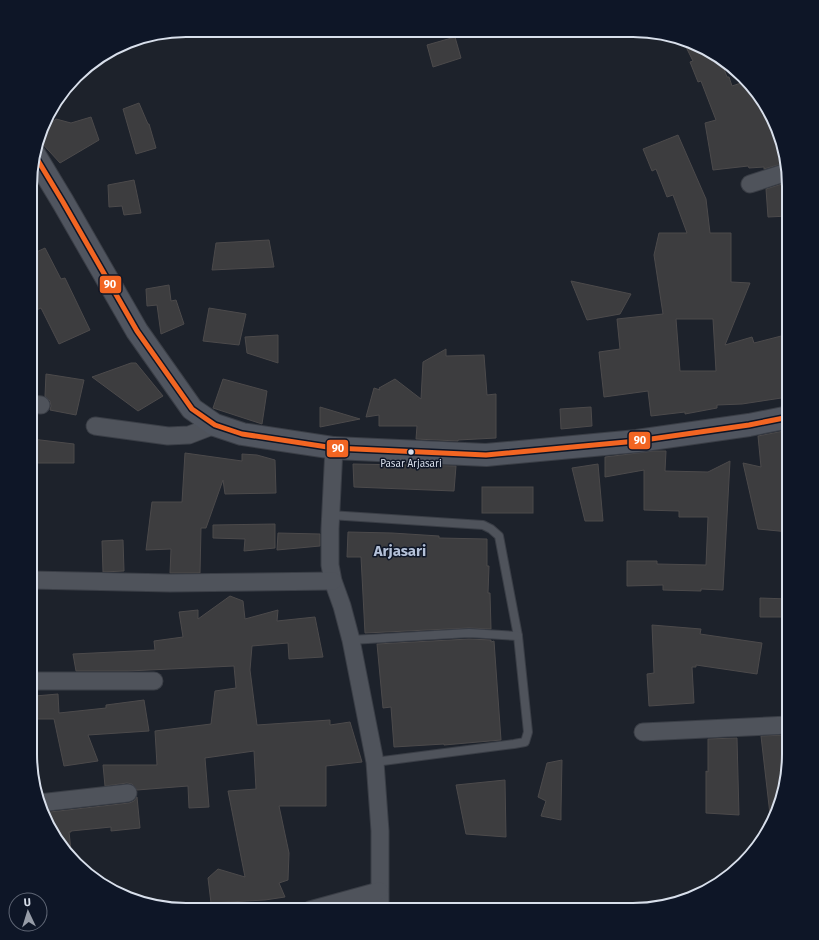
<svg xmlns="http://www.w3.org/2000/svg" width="819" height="940" viewBox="0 0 819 940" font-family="'Fira Sans',sans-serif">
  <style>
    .building { fill: #3d3d3f; stroke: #4c4a4b; fill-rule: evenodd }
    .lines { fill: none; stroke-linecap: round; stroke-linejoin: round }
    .lane-casing { stroke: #3a3e46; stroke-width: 10 }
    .street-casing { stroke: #3a3e46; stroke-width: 19 }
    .secondary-casing { stroke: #3a3e46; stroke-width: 24 }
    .lane { stroke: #4f535b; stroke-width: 8 }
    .street { stroke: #4f535b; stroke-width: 17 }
    .secondary { stroke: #50555f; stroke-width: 22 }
    .bus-1-casing { stroke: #0e1627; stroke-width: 8 }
    .bus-1 { stroke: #f26522; stroke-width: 5 }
    .bus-dot { fill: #d8dfeb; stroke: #0e1627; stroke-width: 1.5 }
    .labels { text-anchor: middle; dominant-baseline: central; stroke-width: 3; stroke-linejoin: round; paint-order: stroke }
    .bus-label { font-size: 10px; fill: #d8dfeb; stroke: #0e1627 }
    .district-label { font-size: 15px; font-weight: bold; fill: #b4c1d8; stroke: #0e1627 }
    .rim { fill: none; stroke: #d8dfeb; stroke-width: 2 }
    .line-badge { stroke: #0e1627; stroke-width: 1.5 }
    .badge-label { font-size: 11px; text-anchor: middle; font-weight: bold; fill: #fff }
  </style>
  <rect width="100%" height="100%" fill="#1d222b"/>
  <g class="building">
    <path d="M 455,37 L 461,58 L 433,67 L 427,45 Z"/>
    <path d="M 684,43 L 719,56 L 727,77 L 729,77 L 732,86 L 744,82 L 768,108 L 778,132 L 781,164 L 764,169 L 764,167 L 749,168 L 748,166 L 713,170 L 705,123 L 716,120 L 701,81 L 698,82 L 690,62 L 693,61 Z"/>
    <path d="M 139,103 L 148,124 L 149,124 L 156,148 L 136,154 L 123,109 Z"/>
    <path d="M 91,117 L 99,140 L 60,163 L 39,140 L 43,130 L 56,119 L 71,123 Z"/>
    <path d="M 678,135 L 706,199 L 710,233 L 731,233 L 731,282 L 750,283 L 725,345 L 752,337 L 754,343 L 789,334 L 789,356 L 782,358 L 788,397 L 742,404 L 717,405 L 717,408 L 685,414 L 685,412 L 651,416 L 648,391 L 604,397 L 599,352 L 620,349 L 617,319 L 663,314 L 654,255 L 659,233 L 687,233 L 673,195 L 667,197 L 656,169 L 652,171 L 643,149 ZM 676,319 L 713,319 L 716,371 L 680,371 Z"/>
    <path d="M 134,180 L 141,213 L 124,215 L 122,206 L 109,207 L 108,185 Z"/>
    <path d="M 782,184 L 782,186 L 789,185 L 789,216 L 768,217 L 766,189 Z"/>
    <path d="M 269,240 L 274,267 L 212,270 L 216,243 Z"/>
    <path d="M 45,248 L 61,279 L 65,278 L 90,330 L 59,344 L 41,308 L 32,312 L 32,254 Z"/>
    <path d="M 571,281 L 631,294 L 620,314 L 587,320 Z"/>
    <path d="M 169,285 L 171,301 L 176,300 L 184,324 L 161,334 L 157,305 L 147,306 L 146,289 Z"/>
    <path d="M 209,308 L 246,314 L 239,345 L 203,341 Z"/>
    <path d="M 278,335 L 278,363 L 247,353 L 245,337 Z"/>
    <path d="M 446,349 L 446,356 L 484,355 L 487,395 L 496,394 L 496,438 L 458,440 L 458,441 L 416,439 L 417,426 L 379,426 L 379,415 L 366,417 L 374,388 L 380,390 L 379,388 L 395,379 L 421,399 L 423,362 Z"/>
    <path d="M 131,363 L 136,363 L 163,396 L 138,411 L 92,377 Z"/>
    <path d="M 46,374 L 84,380 L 76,415 L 50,410 L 51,406 L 50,401 L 45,396 Z"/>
    <path d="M 223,379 L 267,391 L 262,424 L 213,408 Z"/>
    <path d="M 320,407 L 360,419 L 320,427 Z"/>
    <path d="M 591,407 L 592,426 L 561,429 L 560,409 Z"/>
    <path d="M 784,431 L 789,431 L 789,532 L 758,529 L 743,463 L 761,467 L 758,436 Z"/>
    <path d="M 32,439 L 74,444 L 74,463 L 31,463 Z"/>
    <path d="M 654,451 L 666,451 L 665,471 L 708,472 L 730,461 L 723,590 L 701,589 L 701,591 L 663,590 L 663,585 L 627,586 L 627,561 L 657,561 L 657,564 L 706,565 L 708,517 L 679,517 L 679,511 L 644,510 L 644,470 L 605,477 L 605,457 Z"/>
    <path d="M 185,453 L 242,461 L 242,454 L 257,455 L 275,460 L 276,493 L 225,494 L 223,480 L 206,528 L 201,528 L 200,573 L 170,573 L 171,549 L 146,550 L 152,502 L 182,502 Z"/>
    <path d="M 353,464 L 456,466 L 454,491 L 354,487 Z"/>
    <path d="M 598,464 L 603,521 L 585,521 L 572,468 Z"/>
    <rect x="482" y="487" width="51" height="26"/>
    <path d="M 275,524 L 275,548 L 244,551 L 245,539 L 213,538 L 213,525 Z"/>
    <path d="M 348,532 L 392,533 L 439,536 L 439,538 L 487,539 L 487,566 L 489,566 L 488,593 L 490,593 L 491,629 L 469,628 L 365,633 L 361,557 L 347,557 Z"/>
    <path d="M 278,533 L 320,534 L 320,546 L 277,550 Z"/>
    <path d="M 123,540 L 124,571 L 103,572 L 102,541 Z"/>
    <path d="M 230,596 L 243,601 L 245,619 L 278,610 L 277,621 L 315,617 L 323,657 L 289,659 L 288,643 L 252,646 L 250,670 L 257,725 L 330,720 L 330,725 L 350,722 L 362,762 L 326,766 L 326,806 L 279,806 L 289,853 L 288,880 L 279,883 L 285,897 L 265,900 L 211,903 L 208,878 L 218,869 L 245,877 L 228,791 L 256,789 L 254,751 L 205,758 L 209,807 L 189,808 L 188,786 L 137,790 L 132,784 L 127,783 L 105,786 L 103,765 L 157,765 L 155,731 L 211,724 L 215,691 L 236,688 L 234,666 L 128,671 L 76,671 L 73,654 L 155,650 L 154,641 L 183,637 L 179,612 L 198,610 L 198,619 Z"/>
    <path d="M 760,598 L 789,599 L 789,617 L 760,617 Z"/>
    <path d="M 652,625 L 701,629 L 700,634 L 762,643 L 757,674 L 696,665 L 696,667 L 692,667 L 694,703 L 649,706 L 647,674 L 654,673 Z"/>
    <path d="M 469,639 L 491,640 L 491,642 L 494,641 L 501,740 L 444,745 L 444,744 L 394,747 L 391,707 L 383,708 L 377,644 Z"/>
    <path d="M 58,694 L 59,713 L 106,708 L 106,705 L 144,700 L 149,731 L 88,735 L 98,761 L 64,766 L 54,719 L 34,719 L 35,696 Z"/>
    <path d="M 789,735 L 789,764 L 771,823 L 761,736 Z"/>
    <path d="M 737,738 L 739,815 L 706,813 L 706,771 L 708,772 L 708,739 Z"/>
    <path d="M 562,760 L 561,810 L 561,820 L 541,816 L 546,801 L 538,797 L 547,763 Z"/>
    <path d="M 505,780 L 506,837 L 466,834 L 456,785 Z"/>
    <path d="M 137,797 L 140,828 L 111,831 L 111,827 L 71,831 L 71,832 L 69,832 L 72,860 L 51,833 L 50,812 L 129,803 L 134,801 Z"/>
  </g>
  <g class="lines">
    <defs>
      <g id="lane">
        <path d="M 330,515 L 483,525 L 491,529 L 499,536 L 518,636 L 528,732 L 525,742 L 514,744 L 375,762"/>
        <path d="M 351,640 L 469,633 L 518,636"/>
      </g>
      <g id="street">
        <path d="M 750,184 L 787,172"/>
        <path d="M 32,404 L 41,405"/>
        <path d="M 95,426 L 168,436 L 189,435 L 215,425"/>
        <path d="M 334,448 L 330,529 L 330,565 L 333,581 L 342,606 L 351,640 L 375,762 L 380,831 L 380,910"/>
        <path d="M 31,580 L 170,583 L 333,581"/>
        <path d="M 30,681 L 154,681"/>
        <path d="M 643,732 L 789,725"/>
        <path d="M 39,803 L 128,793"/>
        <path d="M 310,910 L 379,891"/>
      </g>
      <path id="secondary" d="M 34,154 L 63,202 L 137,331 L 192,409 L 215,425 L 242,434 L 334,448 L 486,455 L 637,441 L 749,425 L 789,417"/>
    </defs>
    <use href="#lane" class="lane-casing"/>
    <use href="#street" class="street-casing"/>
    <use href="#secondary" class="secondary-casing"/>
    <use href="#lane" class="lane"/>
    <use href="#street" class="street"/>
    <use href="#secondary" class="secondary"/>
    <defs>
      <path id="bus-1" d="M 34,154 L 63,202 L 137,331 L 192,409 L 215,425 L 242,434 L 334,448 L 486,455 L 637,441 L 749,425 L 789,417"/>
    </defs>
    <use href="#bus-1" class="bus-1-casing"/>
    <use href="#bus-1" class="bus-1"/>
  </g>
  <circle class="bus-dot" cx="411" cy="452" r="3.5"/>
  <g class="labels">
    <g class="bus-label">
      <text x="411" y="464">Pasar Arjasari</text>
    </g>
    <g class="district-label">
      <text x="400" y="551">Arjasari</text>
    </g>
  </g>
  <path d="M0 0H819V940H0ZM186 37H633A149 149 0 0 1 782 186V754A149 149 0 0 1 633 903H186A149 149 0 0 1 37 754V186A149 149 0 0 1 186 37Z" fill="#0e1627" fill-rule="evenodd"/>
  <path class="rim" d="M186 37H633A149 149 0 0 1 782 186V754A149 149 0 0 1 633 903H186A149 149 0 0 1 37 754V186A149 149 0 0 1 186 37Z"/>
  <g class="line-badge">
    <rect x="99" y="275" width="23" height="19" rx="4" fill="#f26522"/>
    <rect x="628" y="431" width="23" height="19" rx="4" fill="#f26522"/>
    <rect x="326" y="439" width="23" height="19" rx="4" fill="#f26522"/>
  </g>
  <g class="badge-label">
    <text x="110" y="288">90</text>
    <text x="640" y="444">90</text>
    <text x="338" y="452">90</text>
  </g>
  <g transform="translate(28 912) rotate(356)"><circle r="19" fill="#0e1627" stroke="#5f6675"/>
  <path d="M0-3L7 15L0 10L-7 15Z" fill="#979da8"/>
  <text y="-6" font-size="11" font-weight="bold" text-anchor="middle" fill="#d8dfeb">U</text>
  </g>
</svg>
